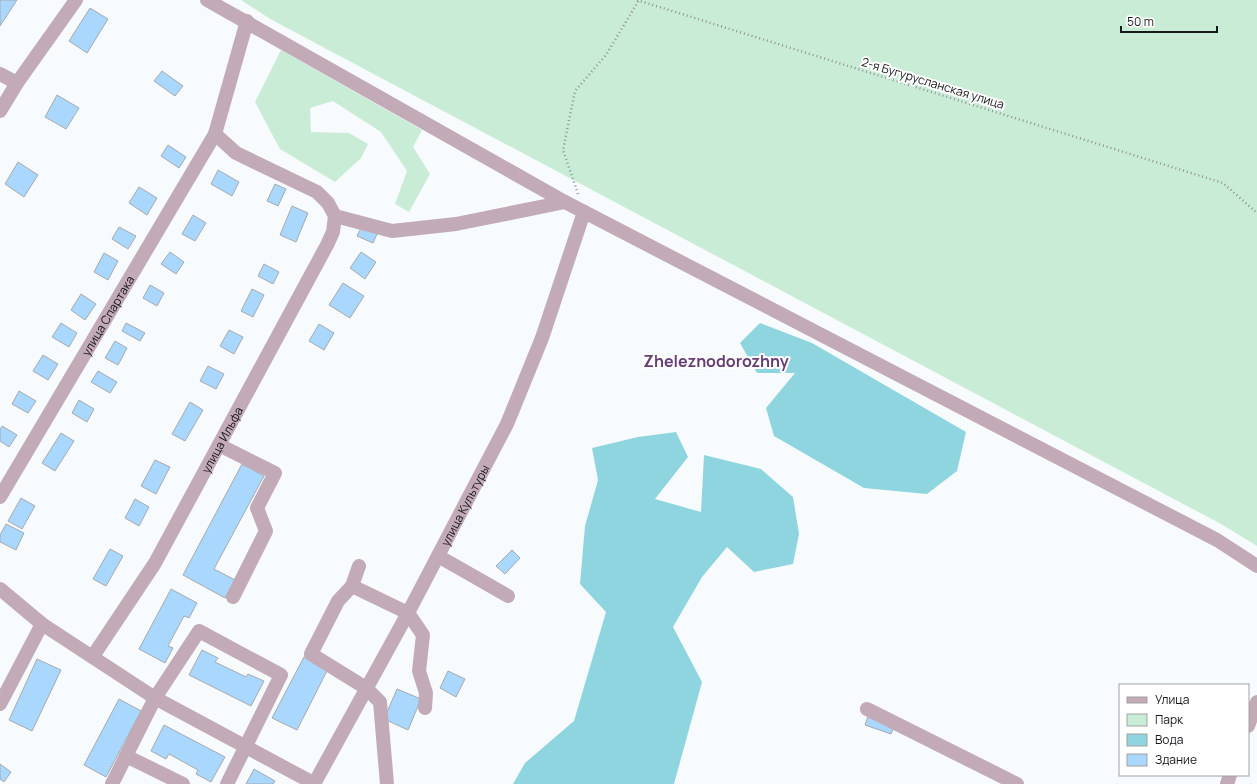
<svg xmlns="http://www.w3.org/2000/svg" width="1257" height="784" viewBox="0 0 1257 784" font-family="Manrope,sans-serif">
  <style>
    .green { fill: #c9ecd7 }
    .water { fill: #8ed5e0 }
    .building { fill: #a9d7fd; stroke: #a6aaae }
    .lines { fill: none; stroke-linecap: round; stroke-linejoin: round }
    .path { stroke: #919497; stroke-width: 2.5; stroke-dasharray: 1 3; stroke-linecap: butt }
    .minor { stroke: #c2aab6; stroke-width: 14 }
    .labels { text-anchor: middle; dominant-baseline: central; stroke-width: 4; stroke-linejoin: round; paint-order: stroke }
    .street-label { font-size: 12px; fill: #161719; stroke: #fff }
    .district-label { font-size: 16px; font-weight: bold; fill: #663d75; stroke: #fff }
  </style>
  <rect width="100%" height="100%" fill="#f7fbfe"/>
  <g class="green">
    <path d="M 241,0 L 1257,0 L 1257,546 L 1221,524 L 272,20 Z"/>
    <path d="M 281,50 L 422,130 L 413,147 L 430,174 L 409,212 L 395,204 L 407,171 L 381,132 L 333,101 L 310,108 L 311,132 L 349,133 L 368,144 L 361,158 L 335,182 L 280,149 L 255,102 Z"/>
  </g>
  <g class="water">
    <path d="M 760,323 L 812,343 L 966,432 L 957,471 L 927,494 L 864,488 L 774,436 L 766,408 L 795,373 L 757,373 L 740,343 Z"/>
    <path d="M 676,432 L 688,457 L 655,499 L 701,512 L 704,455 L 761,469 L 793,497 L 799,534 L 793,564 L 754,572 L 727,547 L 702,577 L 673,627 L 702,682 L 674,784 L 513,784 L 525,763 L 574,721 L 606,612 L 580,584 L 585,526 L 598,480 L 592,448 L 638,437 Z"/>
  </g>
  <g class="building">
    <path d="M 0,0 L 17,0 L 0,26 Z"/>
    <path d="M 90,8 L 108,19 L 87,53 L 69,41 Z"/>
    <path d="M 162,71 L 183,86 L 175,96 L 154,81 Z"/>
    <path d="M 57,95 L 79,108 L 66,129 L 45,117 Z"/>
    <path d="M 168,145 L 186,157 L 179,168 L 161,156 Z"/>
    <path d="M 18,162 L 38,175 L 24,197 L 5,184 Z"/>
    <path d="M 218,170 L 239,182 L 232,196 L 211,184 Z"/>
    <path d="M 275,184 L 286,189 L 278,206 L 267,201 Z"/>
    <path d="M 139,187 L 157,198 L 147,215 L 129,203 Z"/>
    <path d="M 292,206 L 308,213 L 296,242 L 280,235 Z"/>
    <path d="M 193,215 L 206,223 L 195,241 L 182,234 Z"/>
    <path d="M 362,226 L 377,234 L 373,243 L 357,236 Z"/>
    <path d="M 119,227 L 136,236 L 128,249 L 112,239 Z"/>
    <path d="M 170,252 L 184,262 L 176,274 L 161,264 Z"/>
    <path d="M 361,252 L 376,262 L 365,279 L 350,268 Z"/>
    <path d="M 104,253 L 118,261 L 108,280 L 94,272 Z"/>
    <path d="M 264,264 L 279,272 L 273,284 L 258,276 Z"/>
    <path d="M 343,283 L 364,296 L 350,318 L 329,305 Z"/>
    <path d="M 150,285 L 164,293 L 157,306 L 143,298 Z"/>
    <path d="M 252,289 L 264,295 L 253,317 L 241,311 Z"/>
    <path d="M 81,294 L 96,304 L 85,320 L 71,310 Z"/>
    <path d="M 61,323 L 77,333 L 69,347 L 52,337 Z"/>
    <path d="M 126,323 L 145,333 L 140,341 L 122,331 Z"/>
    <path d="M 319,324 L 334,333 L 324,350 L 309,341 Z"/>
    <path d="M 229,330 L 243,337 L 234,354 L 220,346 Z"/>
    <path d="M 115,341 L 127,348 L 118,365 L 105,358 Z"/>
    <path d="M 43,355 L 58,364 L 48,380 L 33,371 Z"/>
    <path d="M 208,366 L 224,374 L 216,389 L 200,381 Z"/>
    <path d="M 98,371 L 117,382 L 110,393 L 91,382 Z"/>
    <path d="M 19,391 L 36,401 L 28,413 L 12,404 Z"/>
    <path d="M 79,400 L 94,409 L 87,422 L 72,413 Z"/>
    <path d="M 190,402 L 203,410 L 185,441 L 172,434 Z"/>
    <path d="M 2,426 L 17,435 L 9,447 L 0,441 L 0,430 Z"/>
    <path d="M 61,433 L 74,441 L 55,471 L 42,463 Z"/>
    <path d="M 155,460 L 170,467 L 156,494 L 141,486 Z"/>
    <path d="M 242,464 L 264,476 L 214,569 L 235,580 L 225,598 L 183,575 Z"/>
    <path d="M 21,498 L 35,506 L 22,529 L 8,521 Z"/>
    <path d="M 135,499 L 149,507 L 139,526 L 125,518 Z"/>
    <path d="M 6,524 L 24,533 L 16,550 L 0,542 L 0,535 Z"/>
    <path d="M 110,549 L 123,556 L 106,586 L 93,579 Z"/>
    <path d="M 512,550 L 520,558 L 505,574 L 496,566 Z"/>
    <path d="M 171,589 L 197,603 L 189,618 L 184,616 L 168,646 L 173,648 L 165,663 L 139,649 Z"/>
    <path d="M 202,650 L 218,658 L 215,662 L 246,677 L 248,674 L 264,681 L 251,706 L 189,675 Z"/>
    <path d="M 304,657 L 328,669 L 297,730 L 272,718 Z"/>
    <path d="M 37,659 L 61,670 L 32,731 L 9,720 Z"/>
    <path d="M 448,671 L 465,679 L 456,697 L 440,688 Z"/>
    <path d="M 397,689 L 421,699 L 408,730 L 384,719 Z"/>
    <path d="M 119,699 L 141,711 L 106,777 L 84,765 Z"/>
    <path d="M 869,714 L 895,724 L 891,734 L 865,725 Z"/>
    <path d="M 164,725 L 225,757 L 211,782 L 196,774 L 198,770 L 169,754 L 166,759 L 151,751 Z"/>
    <path d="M 0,764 L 11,772 L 4,782 L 0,779 Z"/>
    <path d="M 254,769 L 275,781 L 273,784 L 246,784 Z"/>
  </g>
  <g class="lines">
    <g class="path">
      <path d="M 637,0 L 1223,183 L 1257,213"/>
      <path d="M 578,194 L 563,150 L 575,91 L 606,55 L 639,0"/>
    </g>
    <g class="minor">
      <path d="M 207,0 L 565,202 L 1217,540 L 1257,566"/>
      <path d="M 247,21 L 215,134 L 236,153 L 317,192 L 328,203 L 335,216 L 392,231 L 456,224 L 565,202"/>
      <path d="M 0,74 L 17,83"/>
      <path d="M 0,111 L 17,83 L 76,0"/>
      <path d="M 219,445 L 275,473 L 257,508 L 266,531 L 233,597"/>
      <path id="s1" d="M 0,497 L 215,134"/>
      <path d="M 438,556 L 508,596"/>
      <path d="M 359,566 L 352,586 L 338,601 L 311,654 L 366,688 L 380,702 L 387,784"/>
      <path d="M 352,586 L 408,613 L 423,635 L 419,671 L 426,693 L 425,708"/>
      <path d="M 0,589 L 42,624 L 155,698 L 315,784"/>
      <path id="s2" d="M 93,656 L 155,563 L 327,245 L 333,232 L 335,216"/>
      <path d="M 0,704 L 42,624"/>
      <path d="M 867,709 L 1017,784"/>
      <path d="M 1248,726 L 1257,702"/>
      <path d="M 126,756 L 183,784"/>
      <path d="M 112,784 L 155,698 L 199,631 L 281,675 L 227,784"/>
      <path id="s3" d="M 314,784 L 408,613 L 507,424 L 542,338 L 584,212"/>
      <path d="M 1227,784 L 1230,775"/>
    </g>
  </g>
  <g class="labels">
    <g class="street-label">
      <text transform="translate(933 83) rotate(17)">2-я Бугурусланская улица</text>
      <text stroke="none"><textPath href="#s1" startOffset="211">улица Спартака</textPath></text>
      <text stroke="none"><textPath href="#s2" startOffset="252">улица Ильфа</textPath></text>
      <text stroke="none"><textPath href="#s3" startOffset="317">улица Культуры</textPath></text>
    </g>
    <g class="district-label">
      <text x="716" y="361">Zheleznodorozhny</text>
    </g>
  </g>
  <rect x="1119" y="684" width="130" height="92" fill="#ffffff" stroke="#a2a2a3"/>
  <rect x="1127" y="697" width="20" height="6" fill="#c2aab6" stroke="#a2a2a3"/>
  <text x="1155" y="704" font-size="12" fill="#161719">Улица</text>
  <rect x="1127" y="714" width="20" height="12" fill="#c9ecd7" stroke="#a2a2a3"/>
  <text x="1155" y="724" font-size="12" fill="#161719">Парк</text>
  <rect x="1127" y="734" width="20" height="12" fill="#8ed5e0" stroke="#a2a2a3"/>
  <text x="1155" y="744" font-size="12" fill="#161719">Вода</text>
  <rect x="1127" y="754" width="20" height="12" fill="#a9d7fd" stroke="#a2a2a3"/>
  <text x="1155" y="764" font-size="12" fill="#161719">Здание</text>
  <path d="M1121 26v6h96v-6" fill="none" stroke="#161719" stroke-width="2"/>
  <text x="1127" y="26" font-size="12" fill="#161719" stroke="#ffffff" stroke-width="3" paint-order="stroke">50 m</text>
</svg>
